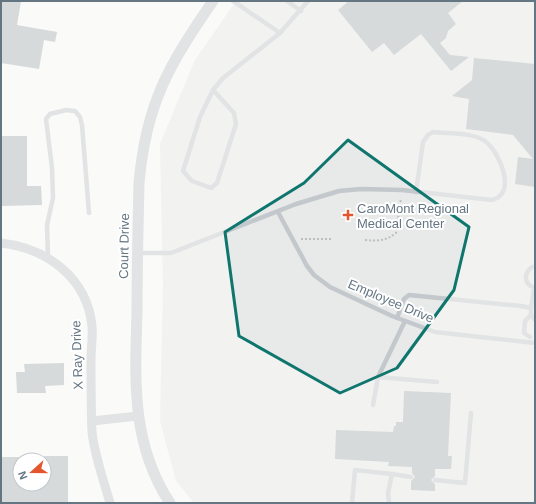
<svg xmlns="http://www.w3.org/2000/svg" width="536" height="504" viewBox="0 0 536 504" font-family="Helvetica,sans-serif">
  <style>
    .built { fill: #e8e9e9 }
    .building { fill: #aab3b9 }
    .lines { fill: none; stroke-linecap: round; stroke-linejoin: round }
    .path { stroke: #bbbfc2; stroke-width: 2; stroke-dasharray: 2 2; stroke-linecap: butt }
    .service { stroke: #c3c8cc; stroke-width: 4.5 }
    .minor { stroke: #c3c8cc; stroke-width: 9 }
    .tertiary { stroke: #c3c8cc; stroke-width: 11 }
    .marked { fill: none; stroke: #0f766e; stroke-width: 3; stroke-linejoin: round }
    .poi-dot { fill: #e4572e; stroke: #fff; stroke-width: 1.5 }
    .labels { text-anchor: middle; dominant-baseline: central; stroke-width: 4; stroke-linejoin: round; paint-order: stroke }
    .poi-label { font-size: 13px; fill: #657683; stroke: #fff; text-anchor: start }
    .street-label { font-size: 13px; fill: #657683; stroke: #fff }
  </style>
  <rect width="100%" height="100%" fill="#fafaf8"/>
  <path class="built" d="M 236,1 L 535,1 L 535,503 L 194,503 L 176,481 L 160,421 L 163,287 L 160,144 L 195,60 Z"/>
  <g class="building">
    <path d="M 1,1 L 21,1 L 17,25 L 57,32 L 55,42 L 44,40 L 39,69 L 1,63 Z"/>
    <path d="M 349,1 L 463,1 L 448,13 L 456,24 L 448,31 L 446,38 L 440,43 L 450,55 L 469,57 L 451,71 L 421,34 L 394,55 L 384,43 L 372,52 L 338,10 Z"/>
    <path d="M 474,58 L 535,64 L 535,187 L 515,184 L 518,157 L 533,159 L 513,135 L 466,129 L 469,99 L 452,96 L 472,80 Z"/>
    <path d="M 1,136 L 27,136 L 27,186 L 41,186 L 42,205 L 1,206 Z"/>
    <path d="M 64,363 L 64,385 L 45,386 L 46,393 L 17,393 L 16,372 L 25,372 L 24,364 Z"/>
    <path d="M 404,391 L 451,393 L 448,456 L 452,456 L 451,469 L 435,469 L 435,476 L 431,480 L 435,484 L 435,491 L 411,490 L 411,481 L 415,477 L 412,473 L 412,467 L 388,466 L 389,462 L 335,459 L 336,430 L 393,432 L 394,426 L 396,426 L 396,422 L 403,422 Z"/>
    <path d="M 44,456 L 68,456 L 68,503 L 1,503 L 1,457 L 20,457 L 20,484 L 44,484 Z"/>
  </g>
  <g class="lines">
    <g class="path">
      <path d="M 301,239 L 331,239"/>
      <path d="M 365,240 C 378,241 386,241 396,233 L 401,198"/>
    </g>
    <g class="service">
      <path d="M 233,1 L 280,33"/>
      <path d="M 287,1 L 301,11"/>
      <path d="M 213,90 L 234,113 L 236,124 L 217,183 L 211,188 L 192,181 L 183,171 L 200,117 L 213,90 L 223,78 L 280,33 L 308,1"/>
      <path d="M 278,212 L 307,266 L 314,275 L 330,287 L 392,316 L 435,332 L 535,343"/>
      <path d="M 138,253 L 171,253 L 296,204 L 339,191 L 361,189 L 402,190 L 492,200 C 518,194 499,151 485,141 C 472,132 448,134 433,132 L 428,135 L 423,142 L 416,192"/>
      <path d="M 48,257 L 47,225 L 53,198 L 52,168 L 46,119 L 50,114 L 66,110 L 75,111 L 80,117 L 82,125 L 89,213"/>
      <path d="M 532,267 C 523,274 524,284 535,288"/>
      <path d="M 531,308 L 534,288"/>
      <path d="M 397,318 L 404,299 L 409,295 L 521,306 L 531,308 L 531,315"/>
      <path d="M 530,337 L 524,333 L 525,321 L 531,315 L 535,320"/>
      <path d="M 378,377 L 437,382"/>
      <path d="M 373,405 L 378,377 L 405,321"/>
      <path d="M 392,474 L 411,477"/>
      <path d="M 435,480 L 465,483 L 471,413"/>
      <path d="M 352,503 L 355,470 L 392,474 L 388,493 L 389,503"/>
    </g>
    <g class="minor">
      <path d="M 1,243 C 46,248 87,277 92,326 C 93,337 91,348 91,359 C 91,383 91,408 92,432 C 94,453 104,482 110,503"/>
      <path d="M 92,421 L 138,416"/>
    </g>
    <path class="tertiary" d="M 170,503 C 131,444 135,380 137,313 C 137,270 138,226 139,183 C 146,103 169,65 213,1"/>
  </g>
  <path d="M0 0H536V504H0ZM 348,140 L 469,227 L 454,290 L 397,368 L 340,393 L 239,336 L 225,232 L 304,183 Z" fill="#fafaf8" fill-opacity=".55" fill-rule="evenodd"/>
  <path class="marked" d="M 348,140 L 469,227 L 454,290 L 397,368 L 340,393 L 239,336 L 225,232 L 304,183 Z"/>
  <path class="poi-dot" d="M346 209h4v4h4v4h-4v4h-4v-4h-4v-4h4z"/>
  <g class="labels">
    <g class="poi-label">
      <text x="357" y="208">CaroMont Regional<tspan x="357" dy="15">Medical Center</tspan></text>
    </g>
    <g class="street-label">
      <text transform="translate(124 246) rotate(-89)">Court Drive</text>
      <text transform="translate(391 301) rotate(23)">Employee Drive</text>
      <text transform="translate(77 355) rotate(-92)">X Ray Drive</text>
    </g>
  </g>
  <rect width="536" height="504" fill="none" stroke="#657683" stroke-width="4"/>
  <g transform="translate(32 472) rotate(249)"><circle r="19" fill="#ffffff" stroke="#c1c8cd"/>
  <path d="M0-3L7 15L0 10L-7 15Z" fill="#e4572e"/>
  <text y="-6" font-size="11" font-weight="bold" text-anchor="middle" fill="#657683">N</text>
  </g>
</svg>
